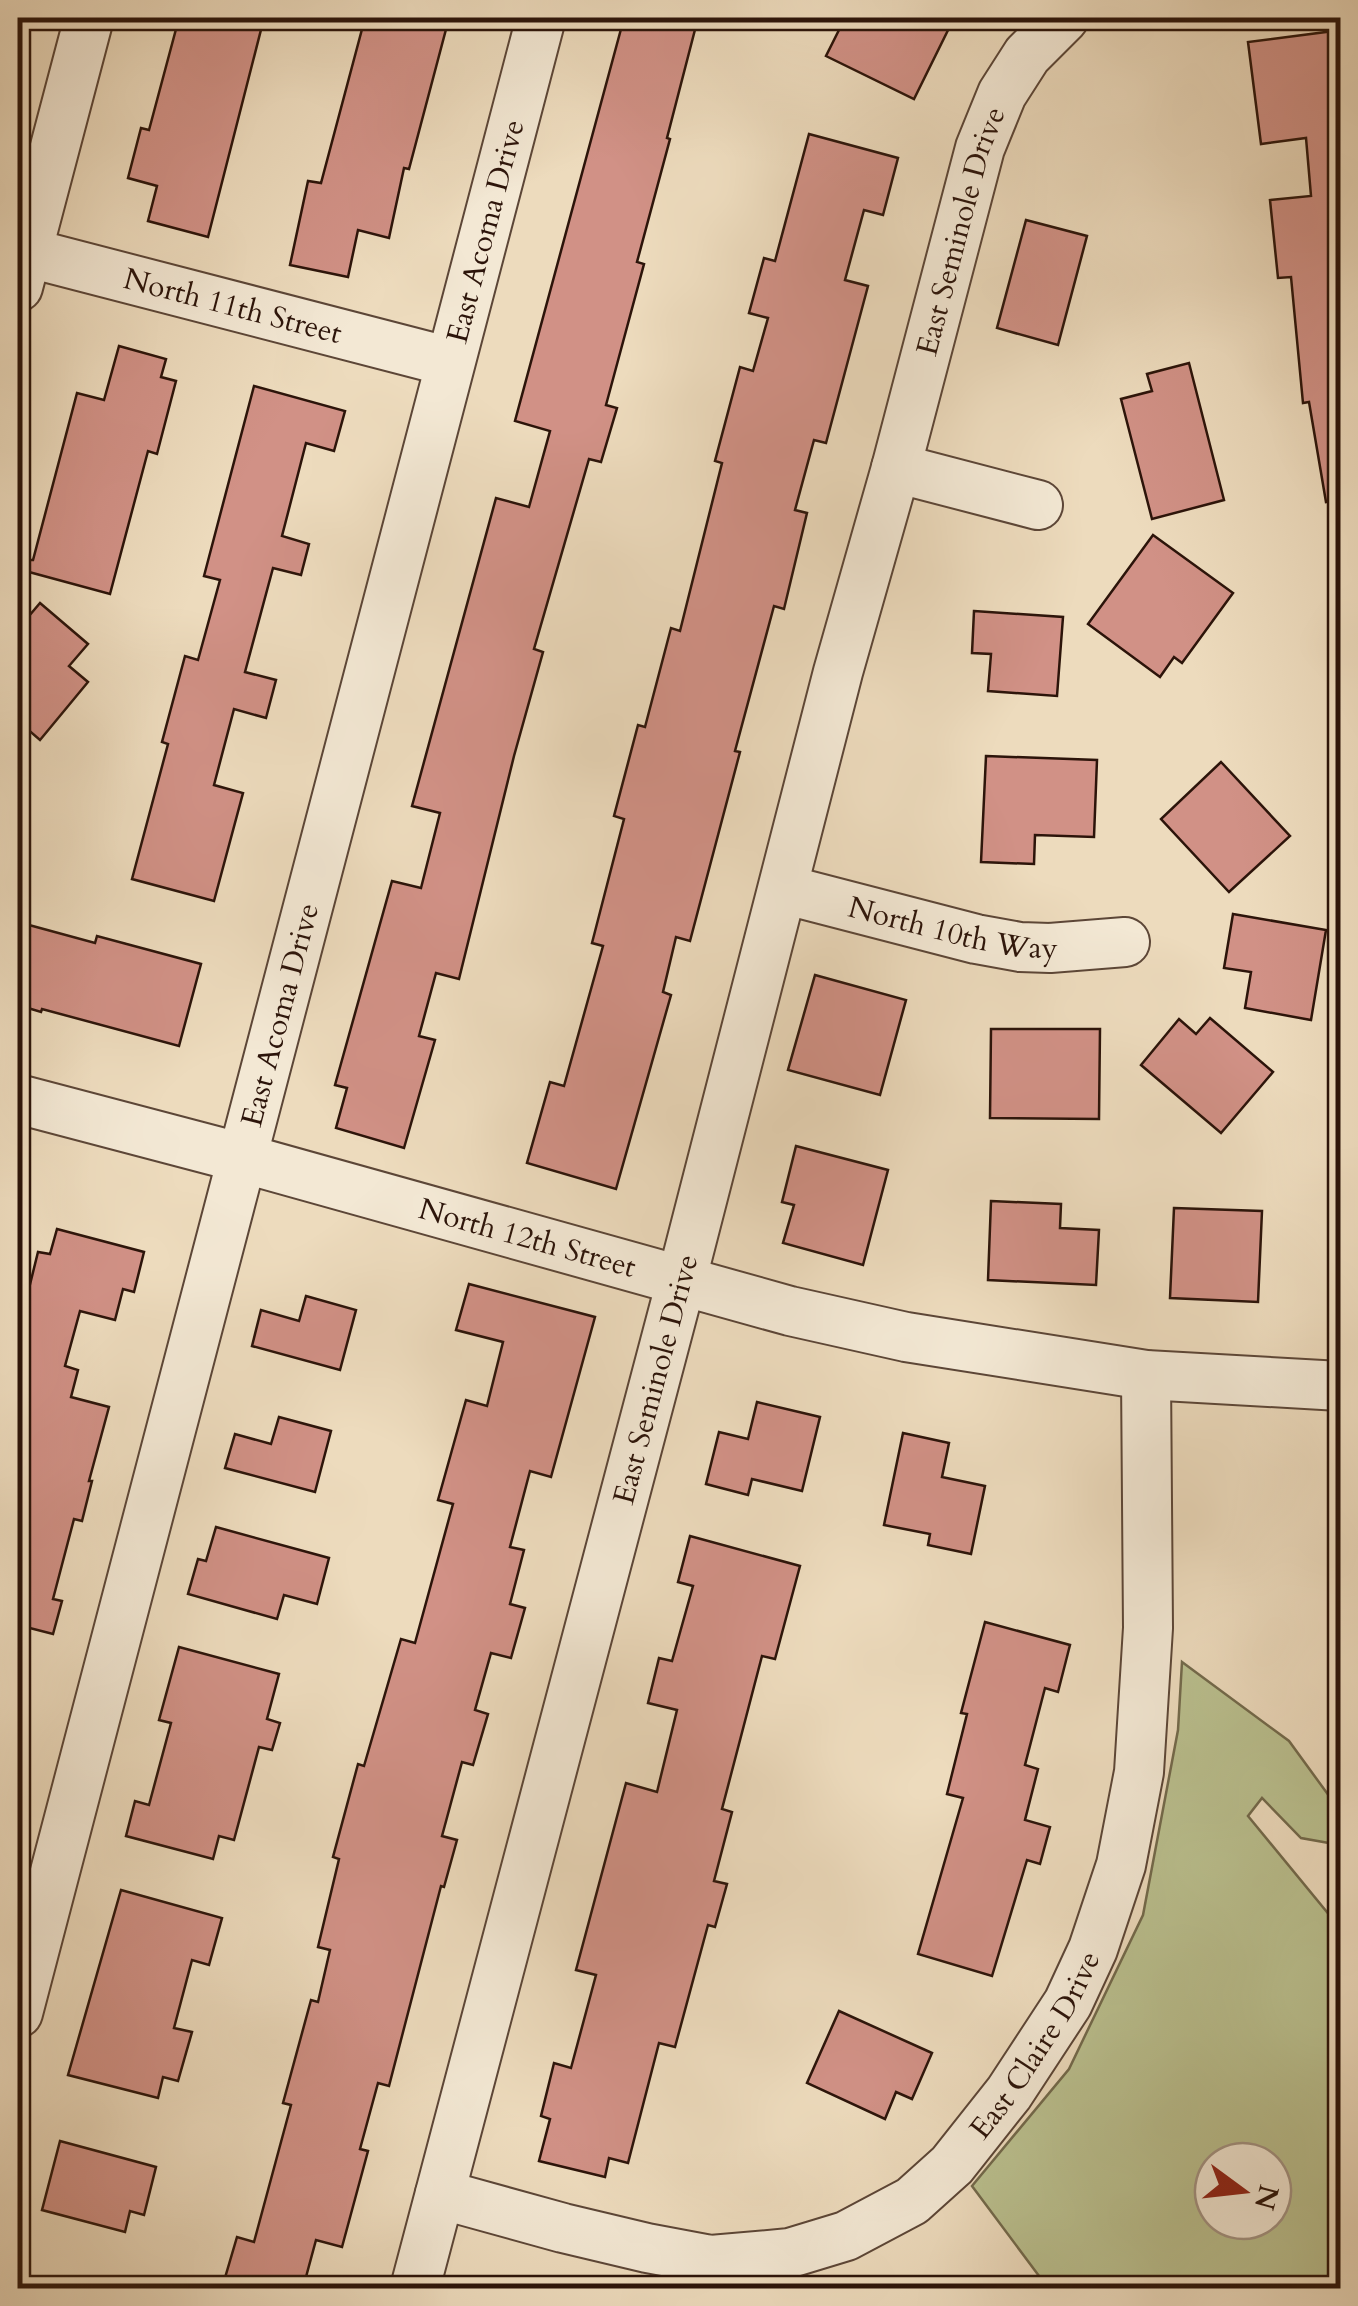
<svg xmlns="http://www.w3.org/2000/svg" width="1358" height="2306" viewBox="0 0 1358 2306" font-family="Cardo,serif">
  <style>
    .green { fill: #bac08f; stroke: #736a4c; stroke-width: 2.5; fill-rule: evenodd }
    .building { fill: #d19186; stroke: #2c140a; stroke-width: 2.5 }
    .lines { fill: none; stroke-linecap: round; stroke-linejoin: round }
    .minor-casing { stroke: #5c4637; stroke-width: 52 }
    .minor { stroke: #f3e8d4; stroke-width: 48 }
    .labels { text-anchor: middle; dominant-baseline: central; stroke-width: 10; stroke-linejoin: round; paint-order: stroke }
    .street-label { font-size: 30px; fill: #2c140a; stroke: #f3e8d4 }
  </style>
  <rect width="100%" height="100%" fill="#eddbbd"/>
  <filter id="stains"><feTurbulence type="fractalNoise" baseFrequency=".002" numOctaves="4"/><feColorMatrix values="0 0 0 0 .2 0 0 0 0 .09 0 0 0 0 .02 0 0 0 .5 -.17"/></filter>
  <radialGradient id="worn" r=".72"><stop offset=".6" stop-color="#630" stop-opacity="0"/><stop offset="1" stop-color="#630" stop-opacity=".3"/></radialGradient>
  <path class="green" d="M 1182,1662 L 1289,1741 L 1340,1811 L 1340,1845 L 1301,1838 L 1262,1798 L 1248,1816 L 1340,1928 L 1340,2288 L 1048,2288 L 972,2186 L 1069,2069 L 1143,1915 L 1178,1730 ZM 1213,2161 L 1273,2161 L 1273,2221 L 1213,2221 Z"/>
  <g class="building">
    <path d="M 179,18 L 264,18 L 208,237 L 148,221 L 157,186 L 128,178 L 141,128 L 149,130 Z"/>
    <path d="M 365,18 L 449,18 L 409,169 L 404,168 L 389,238 L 358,230 L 348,277 L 290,265 L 308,181 L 321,183 Z"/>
    <path d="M 624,18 L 698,18 L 667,138 L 670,139 L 637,262 L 644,264 L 606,405 L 617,408 L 601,462 L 589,459 L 534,649 L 543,652 L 514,756 L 459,979 L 436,973 L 419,1036 L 435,1040 L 404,1148 L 336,1128 L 347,1088 L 335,1085 L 392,881 L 421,888 L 440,813 L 412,806 L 496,498 L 529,507 L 550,431 L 515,421 Z"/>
    <path d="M 845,18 L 954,18 L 914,99 L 826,56 Z"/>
    <path d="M 1334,31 L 1340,83 L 1340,500 L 1326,502 L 1309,402 L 1303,403 L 1291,277 L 1278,278 L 1270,200 L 1311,196 L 1306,138 L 1261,144 L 1248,42 Z"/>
    <path d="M 809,134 L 898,158 L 883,215 L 864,210 L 845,280 L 868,286 L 826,443 L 814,440 L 795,510 L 807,513 L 784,609 L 774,606 L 735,751 L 740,752 L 690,941 L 676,937 L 663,992 L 671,995 L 616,1189 L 527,1163 L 550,1082 L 564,1086 L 603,946 L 592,943 L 624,819 L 614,816 L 638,725 L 645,727 L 671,628 L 680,631 L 722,463 L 715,461 L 740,367 L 753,371 L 768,318 L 749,313 L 764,258 L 775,261 Z"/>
    <path d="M 1026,220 L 1087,236 L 1058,345 L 997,328 Z"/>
    <path d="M 119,346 L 166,359 L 161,377 L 176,381 L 157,454 L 148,451 L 110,594 L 18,569 L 19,560 L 33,560 L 77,393 L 104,400 Z"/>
    <path d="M 1189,363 L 1224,500 L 1152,519 L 1121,399 L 1152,391 L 1147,374 Z"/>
    <path d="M 254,386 L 345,411 L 334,451 L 306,443 L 282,536 L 309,544 L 301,575 L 273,568 L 245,672 L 276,680 L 266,718 L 234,709 L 214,785 L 243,793 L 214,901 L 132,879 L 168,744 L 162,742 L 185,656 L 198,660 L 220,580 L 204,576 Z"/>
    <path d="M 1153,535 L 1233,593 L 1182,663 L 1174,657 L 1160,677 L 1088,624 Z"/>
    <path d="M 40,603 L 88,644 L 69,666 L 88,682 L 40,740 L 18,721 L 18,629 Z"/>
    <path d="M 974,611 L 1063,617 L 1057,696 L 988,691 L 991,654 L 972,653 Z"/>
    <path d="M 986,756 L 1097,760 L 1094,837 L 1035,835 L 1034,864 L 981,862 Z"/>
    <path d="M 1221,762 L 1290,836 L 1229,892 L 1161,819 Z"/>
    <path d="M 1233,914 L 1326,930 L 1311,1020 L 1245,1008 L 1251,972 L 1224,968 Z"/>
    <path d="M 18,922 L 95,943 L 97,936 L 201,964 L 179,1046 L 42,1009 L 41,1012 L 18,1005 Z"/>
    <path d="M 815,975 L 906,1000 L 880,1095 L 788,1070 Z"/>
    <path d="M 1210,1018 L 1273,1072 L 1221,1133 L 1141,1065 L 1179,1019 L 1196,1034 Z"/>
    <path d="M 991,1029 L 1100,1029 L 1099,1119 L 990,1118 Z"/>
    <path d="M 796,1146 L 888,1170 L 863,1265 L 783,1243 L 794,1205 L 782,1202 Z"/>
    <path d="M 991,1201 L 1061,1204 L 1060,1228 L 1099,1230 L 1096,1285 L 988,1280 Z"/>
    <path d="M 1174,1208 L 1262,1211 L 1258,1302 L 1170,1298 Z"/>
    <path d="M 57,1229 L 144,1252 L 134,1292 L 123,1289 L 115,1320 L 80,1311 L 65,1366 L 78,1370 L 71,1397 L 109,1407 L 89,1481 L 92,1481 L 82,1521 L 74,1519 L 53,1599 L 62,1601 L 53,1634 L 18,1625 L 18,1333 L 38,1252 L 50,1254 Z"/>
    <path d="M 469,1284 L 595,1317 L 551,1477 L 530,1471 L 510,1547 L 524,1550 L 510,1604 L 525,1608 L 511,1658 L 491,1653 L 475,1710 L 488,1714 L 473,1765 L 462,1762 L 442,1836 L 457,1840 L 444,1887 L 441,1886 L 389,2086 L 378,2083 L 360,2149 L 368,2151 L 342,2247 L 316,2240 L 303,2288 L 222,2288 L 237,2237 L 254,2242 L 291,2105 L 283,2103 L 311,2000 L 318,2002 L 330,1950 L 318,1947 L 339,1859 L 333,1857 L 358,1764 L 364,1766 L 401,1639 L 415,1643 L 453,1504 L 438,1500 L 466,1400 L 487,1406 L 503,1342 L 456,1330 Z"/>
    <path d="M 306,1296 L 356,1310 L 340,1370 L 252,1346 L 261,1310 L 299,1321 Z"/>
    <path d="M 757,1402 L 820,1417 L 802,1491 L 752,1479 L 748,1495 L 706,1484 L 719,1432 L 748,1439 Z"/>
    <path d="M 279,1417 L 331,1431 L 315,1492 L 225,1468 L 235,1434 L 271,1444 Z"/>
    <path d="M 903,1433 L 949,1443 L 942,1477 L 985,1486 L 971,1554 L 928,1545 L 930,1534 L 884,1525 Z"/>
    <path d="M 216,1527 L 329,1558 L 317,1604 L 284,1595 L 277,1619 L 188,1594 L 198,1559 L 206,1561 Z"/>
    <path d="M 690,1536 L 800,1566 L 775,1659 L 762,1656 L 722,1809 L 732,1812 L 714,1881 L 727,1884 L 715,1927 L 708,1925 L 675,2047 L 659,2043 L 628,2163 L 609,2158 L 605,2177 L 539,2161 L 550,2119 L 541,2116 L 554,2063 L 571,2068 L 596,1975 L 576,1970 L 626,1783 L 657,1792 L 677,1710 L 648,1703 L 659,1658 L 672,1661 L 693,1586 L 678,1582 Z"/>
    <path d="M 985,1622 L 1070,1645 L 1058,1692 L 1045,1688 L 1025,1765 L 1038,1769 L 1025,1820 L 1050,1827 L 1040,1864 L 1027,1860 L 992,1976 L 918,1954 L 963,1798 L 947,1794 L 967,1714 L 961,1713 Z"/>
    <path d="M 179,1647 L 279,1674 L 267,1719 L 280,1723 L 272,1750 L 259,1747 L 234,1840 L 219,1836 L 213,1859 L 126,1836 L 135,1801 L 149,1805 L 171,1723 L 159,1720 Z"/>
    <path d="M 121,1890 L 222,1918 L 209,1965 L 192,1960 L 174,2028 L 192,2032 L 178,2081 L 163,2077 L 158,2098 L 68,2075 Z"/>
    <path d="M 839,2011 L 932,2053 L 912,2099 L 896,2092 L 885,2119 L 807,2083 Z"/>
    <path d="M 60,2141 L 156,2167 L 144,2215 L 130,2211 L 125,2232 L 42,2210 Z"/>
  </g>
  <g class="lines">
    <defs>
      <g id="minor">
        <path id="s1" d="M 18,250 L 450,362"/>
        <path d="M 18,287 L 89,18"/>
        <path d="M 896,468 L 1038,505"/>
        <path id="s2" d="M 783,889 L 976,939 L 1020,947 L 1050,948 L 1125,942"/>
        <path id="s3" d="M 18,1099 L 242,1158 L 790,1311 L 906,1337 L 1146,1375 L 1340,1386"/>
        <path id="s4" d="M 18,2013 L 541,18"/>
        <path id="s5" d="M 440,2194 L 563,2228 L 647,2248 L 711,2260 L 790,2253 L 846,2236 L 912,2201 L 952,2165 L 1009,2093 L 1068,2003 L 1093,1949 L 1121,1865 L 1139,1772 L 1148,1628 L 1146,1375"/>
        <path id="s6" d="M 415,2288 L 681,1282 L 838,672 L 896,468 L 980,148 L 1002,94 L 1027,55 L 1064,18"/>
      </g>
    </defs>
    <use href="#minor" class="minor-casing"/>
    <use href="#minor" class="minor"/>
  </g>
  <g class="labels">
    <g class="street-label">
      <text stroke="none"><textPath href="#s4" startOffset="1842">East Acoma Drive</textPath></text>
      <text stroke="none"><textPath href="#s6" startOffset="2128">East Seminole Drive</textPath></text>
      <text stroke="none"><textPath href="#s1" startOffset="222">North 11th Street</textPath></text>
      <text stroke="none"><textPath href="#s2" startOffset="175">North 10th Way</textPath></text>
      <text stroke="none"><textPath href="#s4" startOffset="1032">East Acoma Drive</textPath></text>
      <text stroke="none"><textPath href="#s3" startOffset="528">North 12th Street</textPath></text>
      <text stroke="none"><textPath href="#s6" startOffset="940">East Seminole Drive</textPath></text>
      <text stroke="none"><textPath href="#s5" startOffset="692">East Claire Drive</textPath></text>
    </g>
  </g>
  <rect width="1358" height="2306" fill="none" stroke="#eddbbd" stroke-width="60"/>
  <rect x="20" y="20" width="1318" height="2266" fill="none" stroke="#2c140a" stroke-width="5"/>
  <rect x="30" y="30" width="1298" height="2246" fill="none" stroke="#2c140a" stroke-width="2.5"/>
  <g transform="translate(1243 2191) rotate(105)"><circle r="48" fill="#f3e8d4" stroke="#a39383" stroke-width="2.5"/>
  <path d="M0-8L18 38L0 25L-18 38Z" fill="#8f2418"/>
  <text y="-15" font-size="28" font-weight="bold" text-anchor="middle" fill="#2c140a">N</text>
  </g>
  <rect width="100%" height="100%" filter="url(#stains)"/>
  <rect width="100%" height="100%" fill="url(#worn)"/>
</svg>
